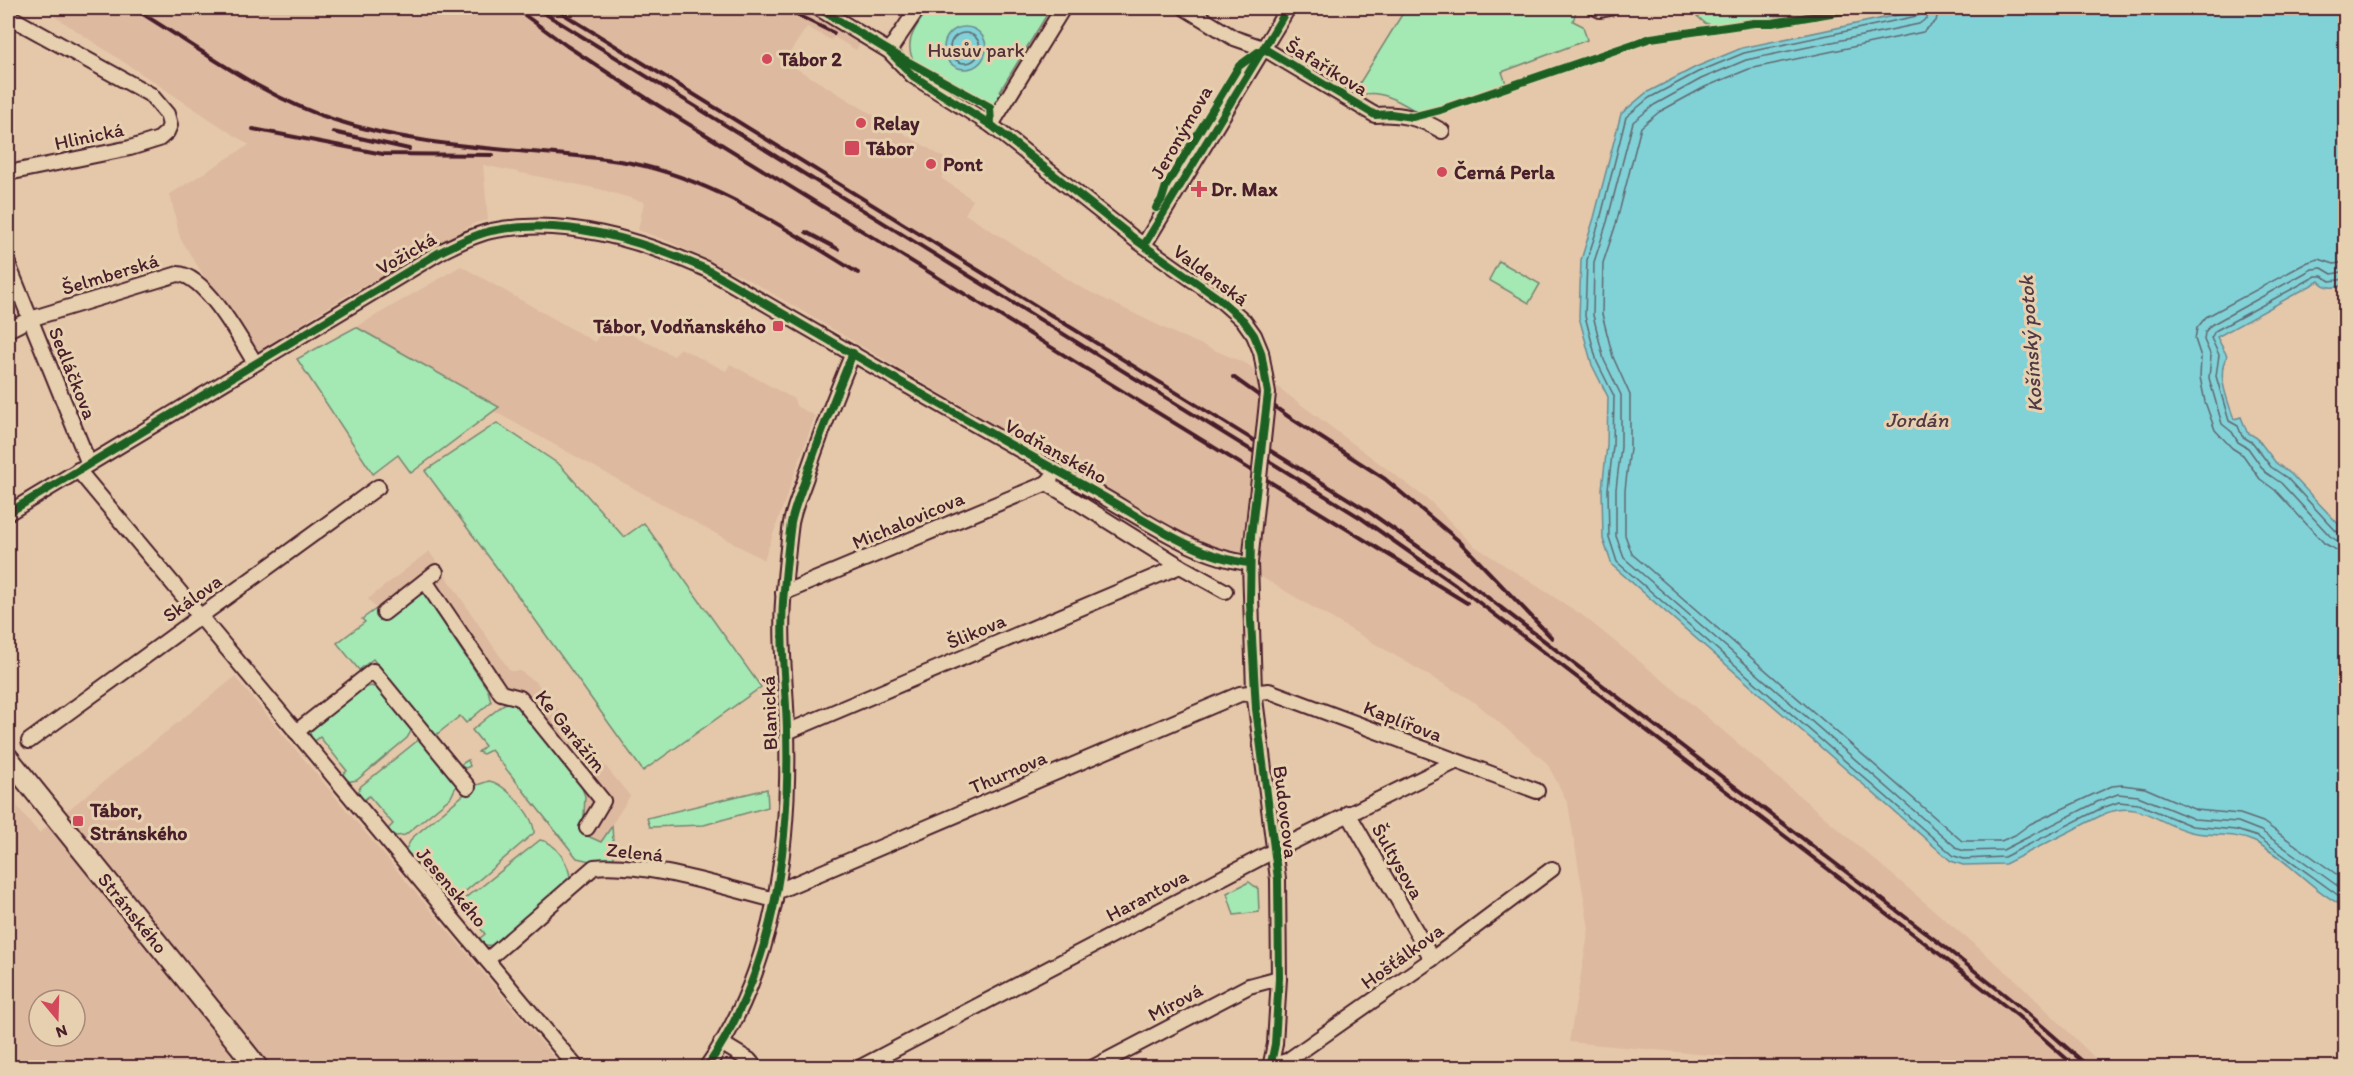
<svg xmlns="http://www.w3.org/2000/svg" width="2353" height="1075" viewBox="0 0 2353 1075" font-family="Itim,sans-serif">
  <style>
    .built { fill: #ddb99f; fill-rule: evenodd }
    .green { fill: #a4e8b4; stroke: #778470; stroke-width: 1.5 }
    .water { fill: #81d2d7; stroke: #6b8a92; stroke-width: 1.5 }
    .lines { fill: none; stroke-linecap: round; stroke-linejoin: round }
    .shore { stroke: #606770; stroke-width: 1.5 }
    .minor-casing { stroke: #4a1f2b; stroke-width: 18 }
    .secondary-casing { stroke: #4a1f2b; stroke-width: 24 }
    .minor { stroke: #e6d0af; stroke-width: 14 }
    .secondary { stroke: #e6d0af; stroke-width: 20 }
    .rail { stroke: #4a1f2b; stroke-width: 4 }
    .minor-bridge-casing { stroke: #4a1f2b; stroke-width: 18; stroke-linecap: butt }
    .minor-bridge { stroke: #e6d0af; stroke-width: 14 }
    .cycleway-casing { stroke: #e6d0af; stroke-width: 11 }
    .cycleway { stroke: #1b5e20; stroke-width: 8 }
    .poi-dot { fill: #d1495b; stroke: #e6d0af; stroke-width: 2 }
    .labels { text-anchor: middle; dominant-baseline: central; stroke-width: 6; stroke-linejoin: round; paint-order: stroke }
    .park-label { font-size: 20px; fill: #533339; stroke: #e6d0af }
    .poi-label { font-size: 20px; font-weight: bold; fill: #4a1f2b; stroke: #e6d0af; text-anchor: start }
    .street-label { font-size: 20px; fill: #4a1f2b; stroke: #e6d0af }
    .water-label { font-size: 21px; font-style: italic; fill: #523a45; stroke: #e6d0af }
  </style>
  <rect width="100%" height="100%" fill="#e5c8aa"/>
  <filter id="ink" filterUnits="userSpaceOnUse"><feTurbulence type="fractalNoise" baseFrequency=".0167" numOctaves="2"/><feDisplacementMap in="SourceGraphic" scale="12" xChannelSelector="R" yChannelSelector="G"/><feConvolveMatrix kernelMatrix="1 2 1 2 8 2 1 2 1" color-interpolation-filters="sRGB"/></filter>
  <g filter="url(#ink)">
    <g class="built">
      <path d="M 42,8 L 796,8 L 815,17 L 860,43 L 856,50 L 834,37 L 831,40 L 807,27 L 784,61 L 951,162 L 941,178 L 973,200 L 965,214 L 1080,287 L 1174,333 L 1247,364 L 1431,502 L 1473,545 L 1582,615 L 1681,695 L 2016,980 L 2104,1067 L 1801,1067 L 1785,1062 L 1569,1042 L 1589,929 L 1568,804 L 1547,763 L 1476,703 L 1227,557 L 1022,441 L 751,281 L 668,241 L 638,230 L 644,202 L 599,189 L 483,165 L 488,220 L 475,223 L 344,297 L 253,354 L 180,238 L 170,194 L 249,145 Z"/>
      <path d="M 461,266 L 595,342 L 607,322 L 674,356 L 680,348 L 726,371 L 730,364 L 794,399 L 796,406 L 815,416 L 764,560 L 495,412 L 499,407 L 356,327 Z"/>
      <path d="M 429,551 L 510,671 L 520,671 L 537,683 L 630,796 L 601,842 L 583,834 L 585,788 L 516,701 L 490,690 L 423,590 L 386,620 L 368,599 Z"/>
      <path d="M 235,677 L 562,1067 L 8,1067 L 8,795 L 39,833 ZM 39,1000 L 75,1000 L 75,1036 L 39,1036 Z"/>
    </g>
    <g class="green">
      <path d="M 929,8 L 1051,8 L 1000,91 L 1005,94 L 993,109 L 915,64 C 902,41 916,27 929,8 Z"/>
      <path d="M 1406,8 L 1577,8 L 1573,21 L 1583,26 L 1587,40 L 1502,72 L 1507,86 L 1425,116 C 1407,107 1386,90 1365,94 L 1356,89 Z"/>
      <path d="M 1694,8 L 1816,8 L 1724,29 L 1705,23 L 1689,9 Z"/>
      <path d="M 1499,261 L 1540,284 L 1529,303 L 1489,280 Z"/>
      <path d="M 356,327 L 499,407 L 411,473 L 398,455 L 373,474 L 297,359 Z"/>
      <path d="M 497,423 L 560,465 L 624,537 L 644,523 L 761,687 L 643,771 L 526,607 L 425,471 Z"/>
      <path d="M 419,594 L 424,594 L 488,690 L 491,702 L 466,723 L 460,716 L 436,735 L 460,765 L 468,760 L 470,766 L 466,768 L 457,765 L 373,659 L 359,670 L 337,643 L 365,622 L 362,619 L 376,609 L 386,620 Z"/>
      <path d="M 371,686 L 379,689 L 410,726 L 411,731 L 407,738 L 357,780 L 346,782 L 340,777 L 347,771 L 320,737 L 312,743 L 310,732 L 358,690 Z"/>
      <path d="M 510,702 L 515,704 L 582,788 L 585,796 L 583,834 L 601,842 L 612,826 L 614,858 L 590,861 L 577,858 L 491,750 L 483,754 L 478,752 L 485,746 L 472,730 L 504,704 Z"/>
      <path d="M 417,741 L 423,742 L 457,784 L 451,797 L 405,835 L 396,836 L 386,831 L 393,824 L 369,796 L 361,802 L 358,791 L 361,786 Z"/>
      <path d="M 489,781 C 506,784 535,817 534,833 L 460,896 L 464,899 L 475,890 L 476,891 L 540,840 C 555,841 570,865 570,879 L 503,940 C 492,945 487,949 478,940 L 485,934 L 423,858 L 417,852 L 409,859 L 406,849 L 412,838 L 474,786 Z"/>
      <path d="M 767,789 L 768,807 L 704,825 L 650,827 L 647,818 Z"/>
      <path d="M 1249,882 L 1258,889 L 1259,912 L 1234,915 L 1227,893 Z"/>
    </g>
    <g class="water">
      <path d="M 1931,8 L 2345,8 L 2345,284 C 2336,288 2326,290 2319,281 L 2217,337 L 2227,356 C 2216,373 2227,399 2234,419 L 2241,417 L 2247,432 L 2257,438 L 2276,463 L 2291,474 L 2345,531 L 2345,907 C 2312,891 2288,859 2255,842 C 2234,832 2212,837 2191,832 C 2156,824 2142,799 2104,814 L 2005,864 L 1963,865 L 1951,861 L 1612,565 L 1603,539 L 1602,489 L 1607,446 L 1608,397 L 1592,365 L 1579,317 L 1581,260 L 1594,218 L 1621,114 L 1646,93 L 1696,67 L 1742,48 Z"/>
      <circle cx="965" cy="48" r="21"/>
    </g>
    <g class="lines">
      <g class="shore">
        <path d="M 1923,8 L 1922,13 L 1917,16 L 1744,53 L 1698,72 L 1649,98 L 1626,117 L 1600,220 L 1587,260 L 1585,316 L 1597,362 L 1614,396 L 1613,446 L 1608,489 L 1609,537 L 1617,562 L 1954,856 L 1964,859 L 2004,857 L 2102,808 L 2119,802 L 2138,804 L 2192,826 L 2236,830 L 2258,837 L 2346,901"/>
        <path d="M 1930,8 L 1927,18 L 1919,24 L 1746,60 L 1701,79 L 1654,105 L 1633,122 L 1607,222 L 1594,262 L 1593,315 L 1604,360 L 1621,395 L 1621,447 L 1616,489 L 1616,536 L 1624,558 L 1958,849 L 1965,851 L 2003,850 L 2099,801 L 2118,794 L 2138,796 L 2194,819 L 2238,822 L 2261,831 L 2346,892"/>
        <path d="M 1939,8 L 1936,21 L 1923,32 L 1749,69 L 1705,87 L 1659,112 L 1641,127 L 1616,224 L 1603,263 L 1602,314 L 1613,357 L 1630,395 L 1630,448 L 1625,490 L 1625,535 L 1632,554 L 1962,841 L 2001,841 L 2015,835 L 2030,824 L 2094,794 L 2112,786 L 2122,785 L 2145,788 L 2196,810 L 2240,814 L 2263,822 L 2346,881"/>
        <circle cx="965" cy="48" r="15"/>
        <path d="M 2346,262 L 2334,264 L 2319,259 L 2308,262 L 2206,317 L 2197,328 L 2195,339 L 2201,357 L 2200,377 L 2205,402 L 2215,430 L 2232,448 L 2243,455 L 2260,479 L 2275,490 L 2324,543 L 2336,550 L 2346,552"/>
        <path d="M 2346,271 L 2332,274 L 2322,268 L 2312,269 L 2211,325 L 2205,332 L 2204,340 L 2211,356 L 2209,378 L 2222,424 L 2232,432 L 2238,442 L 2248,448 L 2265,472 L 2281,483 L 2330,536 L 2339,542 L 2346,543"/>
        <path d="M 2346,279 L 2330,281 L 2322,276 L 2316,276 L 2215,331 L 2211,338 L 2219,355 L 2216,376 L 2229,421 L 2238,426 L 2242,436 L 2253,443 L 2271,467 L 2287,478 L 2336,531 L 2346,535"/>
      </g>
      <defs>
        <g id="minor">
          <path d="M 818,8 L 889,51 L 913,76 L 991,125 L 1136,240 L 1218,298 L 1244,321 L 1254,335 L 1261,352"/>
          <path d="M 1185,8 L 1234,38 L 1263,48 L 1375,115 C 1401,113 1420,118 1442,131"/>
          <path d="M 1596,8 L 1600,10 L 1610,8"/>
          <path d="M 8,16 L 151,95 L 167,114 L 170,125 L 167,132 L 159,139 L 130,148 L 8,173"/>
          <path d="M 889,51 L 918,8"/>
          <path d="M 991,125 L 1063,8"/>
          <path d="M 1144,245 L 1288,8"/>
          <path d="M 8,264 L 89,464"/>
          <path d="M 8,330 L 30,319 L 178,274 C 206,276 241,340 255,363"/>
          <path d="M 78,470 L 577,1068"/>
          <path d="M 1051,478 L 1047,483 L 1180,566 L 1225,591"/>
          <path d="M 8,513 L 440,252 C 456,244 473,235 491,231 C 564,216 640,240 706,269 C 834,343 961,418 1090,489 C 1138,515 1195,558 1250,563 L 1254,691 L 1278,879 L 1279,978 L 1275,1044 L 1270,1068"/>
          <path d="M 425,581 L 501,693 L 520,698 L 603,801 L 587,828"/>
          <path d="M 783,593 L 1047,483"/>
          <path d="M 384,613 L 436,572"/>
          <path d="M 296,732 L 373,671 L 468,787"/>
          <path d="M 787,732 L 1180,566"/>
          <path d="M 29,741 L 378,487"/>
          <path d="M 1348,813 L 1432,959"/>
          <path d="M 778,891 L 1240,694 L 1269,691 L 1537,791"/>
          <path d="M 487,960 L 594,867 C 647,862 722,887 775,900"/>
          <path d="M 721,1043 L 749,1060 L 756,1068"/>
          <path d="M 1270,1066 L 1287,1061 L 1432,959 L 1552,869"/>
          <path d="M 706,1068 C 775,970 790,848 787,731 C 786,684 779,637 784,590 C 786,568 788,545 791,523 C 794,508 800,494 805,480 C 819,437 836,394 853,353"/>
          <path d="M 859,1068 L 1260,858 L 1455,762"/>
          <path d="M 1092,1068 L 1249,986 L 1279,978"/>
        </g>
        <path id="secondary" d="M 8,758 L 258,1068"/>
      </defs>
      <use href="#minor" class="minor-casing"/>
      <use href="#secondary" class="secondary-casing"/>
      <use href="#minor" class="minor"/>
      <use href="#secondary" class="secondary"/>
      <g class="rail">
        <path d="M 133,8 C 198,47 262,97 335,120 C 393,139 457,146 518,151 C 555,154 593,156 631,163 C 715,180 786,229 858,273"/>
        <path d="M 515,8 L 567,46 L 651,101 L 1467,603"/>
        <path d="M 536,8 L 1361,518 L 1456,585 L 1942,956 L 2018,1016 L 2077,1068"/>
        <path d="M 554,8 L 1368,511 L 1461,577 L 1947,949 L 2024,1010 L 2090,1068"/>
        <path d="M 783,8 L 834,33"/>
        <path d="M 253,129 L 383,154 L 493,155"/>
        <path d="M 333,132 L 409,149"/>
        <path d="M 806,232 L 838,249"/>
        <path d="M 1233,377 L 1289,417 L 1385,479 L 1459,541 L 1552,638"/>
      </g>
      <defs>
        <path id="minor-bridge" d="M 1250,563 L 1268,393 L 1261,352"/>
      </defs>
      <use href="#minor-bridge" class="minor-bridge-casing"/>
      <use href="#minor-bridge" class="minor-bridge"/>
      <defs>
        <g id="cycleway">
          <path d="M 818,8 L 889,51 L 990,107 L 991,125"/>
          <path d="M 1263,48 L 1375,115 L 1391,114 L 1412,117 L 1440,110 L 1651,38 L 1754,23 L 1772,23 L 1861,8"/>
          <path d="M 889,51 L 913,76 L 991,125 L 1136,240 L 1218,298 L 1244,321 L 1254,335 L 1261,352 L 1268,393 L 1251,536 L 1250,603 L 1256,709 L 1278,879 L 1279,978 L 1275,1044 L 1270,1068"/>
          <path d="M 1156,208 L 1162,199 L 1166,186 L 1239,66 L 1258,52"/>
          <path d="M 1144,245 L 1288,8"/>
          <path d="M 8,513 L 440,252 C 456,244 473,235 491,231 C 564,216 640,240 706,269 C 834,343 961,418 1090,489 C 1138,515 1195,558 1250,563"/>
          <path d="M 706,1068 C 775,970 790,848 787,731 C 786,684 779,637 784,590 C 786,568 788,545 791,523 C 794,508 800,494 805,480 C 819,437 836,394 853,353"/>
        </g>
      </defs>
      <use href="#cycleway" class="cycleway-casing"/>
      <use href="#cycleway" class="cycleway"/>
    </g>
  </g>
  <g class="poi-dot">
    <circle cx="767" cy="59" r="6"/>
    <circle cx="861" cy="123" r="6"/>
    <rect x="844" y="140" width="16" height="16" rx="3"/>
    <circle cx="931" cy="164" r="6"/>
    <circle cx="1442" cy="172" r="6"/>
    <path d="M1196 180h6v6h6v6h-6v6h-6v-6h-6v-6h6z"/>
    <rect x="772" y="320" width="12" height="12" rx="3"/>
    <rect x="72" y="815" width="12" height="12" rx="3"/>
  </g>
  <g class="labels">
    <g class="park-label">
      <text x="976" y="50">Husův park</text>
    </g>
    <g class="poi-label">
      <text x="779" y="59">Tábor 2</text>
      <text x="873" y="123">Relay</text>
      <text x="866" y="148">Tábor</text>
      <text x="943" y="164">Pont</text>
      <text x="1454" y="172">Černá Perla</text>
      <text x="1211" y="189">Dr. Max</text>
      <text x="766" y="326" text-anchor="end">Tábor, Vodňanského</text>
      <text x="90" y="810">Tábor,<tspan x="90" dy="23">Stránského</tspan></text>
    </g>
    <g class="street-label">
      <text transform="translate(1327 67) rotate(31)">Šafaříkova</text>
      <text transform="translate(1181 132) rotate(-60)">Jeronýmova</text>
      <text transform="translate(89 136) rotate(-12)">Hlinická</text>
      <text transform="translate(406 253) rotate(-30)">Vožická</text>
      <text transform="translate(110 274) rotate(-17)">Šelmberská</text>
      <text transform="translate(1211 275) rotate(37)">Valdenská</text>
      <text transform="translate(73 373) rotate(68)">Sedláčkova</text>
      <text transform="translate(1056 451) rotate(29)">Vodňanského</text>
      <text transform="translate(908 520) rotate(-23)">Michalovicova</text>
      <text transform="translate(192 598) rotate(-36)">Skálova</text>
      <text transform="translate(976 631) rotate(-23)">Šlikova</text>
      <text transform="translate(769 713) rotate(-92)">Blanická</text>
      <text transform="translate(1403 721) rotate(21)">Kaplířova</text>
      <text transform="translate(571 731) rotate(51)">Ke Garážím</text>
      <text transform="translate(1008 772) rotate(-23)">Thurnova</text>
      <text transform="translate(1286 812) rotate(83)">Budovcova</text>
      <text transform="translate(635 852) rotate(6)">Zelená</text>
      <text transform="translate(1398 861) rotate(60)">Šultysova</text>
      <text transform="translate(452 887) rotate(50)">Jesenského</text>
      <text transform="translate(1147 895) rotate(-28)">Harantova</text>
      <text transform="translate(133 913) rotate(51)">Stránského</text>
      <text transform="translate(1402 956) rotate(-36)">Hošťálkova</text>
      <text transform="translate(1175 1002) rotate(-28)">Mírová</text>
    </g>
    <g class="water-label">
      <text transform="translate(2030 344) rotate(-94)">Košínský potok</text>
      <text x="1917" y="419">Jordán</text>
    </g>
  </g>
  <rect width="2353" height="1075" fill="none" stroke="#e6d0af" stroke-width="30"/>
  <rect x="15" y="15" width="2323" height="1045" fill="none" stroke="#4a1f2b" stroke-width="2" filter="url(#ink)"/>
  <g transform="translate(57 1018) rotate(161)"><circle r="28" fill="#e6d0af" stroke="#a8897a" stroke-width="1.5"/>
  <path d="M0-4.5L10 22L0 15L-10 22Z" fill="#d1495b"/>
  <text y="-9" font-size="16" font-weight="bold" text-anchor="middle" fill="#4a1f2b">N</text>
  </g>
</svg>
